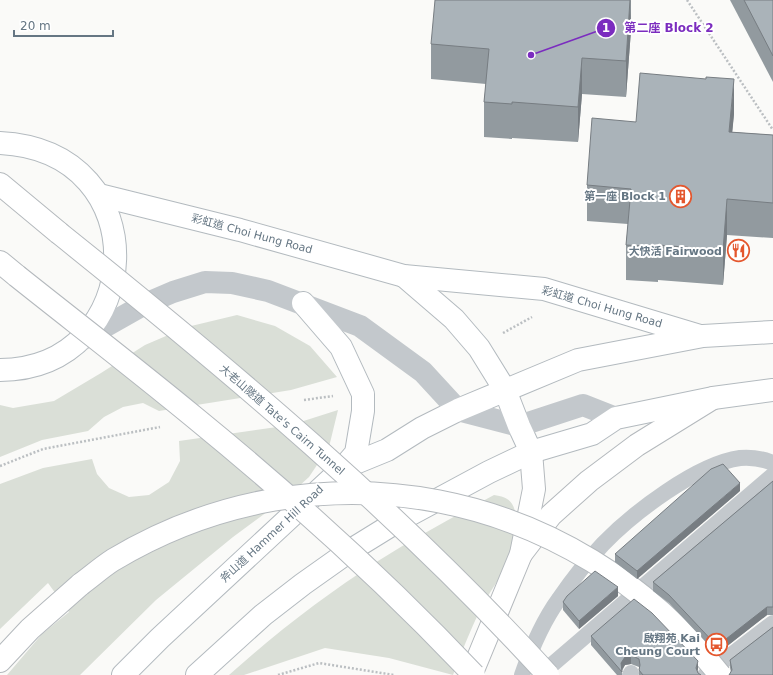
<svg xmlns="http://www.w3.org/2000/svg" width="773" height="675" viewBox="0 0 773 675" font-family="'DejaVu Sans','Noto Sans TC',sans-serif">
  <style>
    .green { fill: #dadfd7 }
    .lines { fill: none; stroke-linecap: round; stroke-linejoin: round }
    .secondary-casing { stroke: #b3babf; stroke-width: 24 }
    .trunk-casing { stroke: #b4b9bd; stroke-width: 24 }
    .path { stroke: #bbbfc2; stroke-width: 2.5; stroke-dasharray: 2 2; stroke-linecap: butt }
    .service { stroke: #c3c8cc; stroke-width: 16 }
    .minor { stroke: #c3c8cc; stroke-width: 22 }
    .secondary { stroke: #fff; stroke-width: 22 }
    .trunk { stroke: #fff; stroke-width: 22 }
    .trunk-bridge-casing { stroke: #b4b9bd; stroke-width: 24; stroke-linecap: butt }
    .trunk-bridge { stroke: #fff; stroke-width: 22 }
    .wall { fill: #929a9f }
    .shaded-wall { fill: #777d82 }
    .building { fill: #aab3b9; stroke: #777d82 }
    .labels { text-anchor: middle; dominant-baseline: central; stroke-width: 4; stroke-linejoin: round; paint-order: stroke }
    .poi-label { font-size: 11px; font-weight: bold; fill: #657683; stroke: #fff; text-anchor: end }
    .street-label { font-size: 11px; fill: #657683; stroke: #fff }
    .leader { fill: none; stroke: #7b2cbf; stroke-width: 1.5 }
    .callout-dot { fill: #7b2cbf; stroke: #fff; stroke-width: 1.5 }
    .mark-label { font-size: 12px; text-anchor: middle; font-weight: bold; fill: #fff }
    .callout-label { font-size: 12px; text-anchor: middle; font-weight: bold; fill: #7b2cbf; stroke: #fff; stroke-width: 4; stroke-linejoin: round; paint-order: stroke }
  </style>
  <rect width="100%" height="100%" fill="#fafaf8"/>
  <g class="green">
    <path d="M 237,315 L 275,326 L 310,346 L 337,377 L 291,390 L 159,411 L 143,403 L 123,407 L 104,417 L 88,431 L 42,440 L 0,457 L 0,405 L 13,408 L 54,401 L 101,373 L 145,345 L 187,327 Z"/>
    <path d="M 338,410 L 329,447 L 309,477 L 286,498 L 233,537 L 156,600 L 80,675 L 7,675 L 42,634 L 69,612 L 48,583 L 0,629 L 0,484 L 43,468 L 92,459 L 97,474 L 109,488 L 129,497 L 149,495 L 169,482 L 180,461 L 179,441 L 291,425 Z"/>
    <path d="M 494,495 C 508,497 513,501 516,515 C 523,554 497,577 480,610 C 470,631 461,653 453,675 L 389,658 L 325,648 L 244,675 L 229,675 C 276,633 325,595 378,561 C 416,537 455,516 494,495 Z"/>
  </g>
  <g class="lines">
    <defs>
      <g id="secondary">
        <path d="M 0,143 C 160,151 147,369 0,370"/>
        <path d="M 99,195 L 240,230 L 404,276 L 544,289 L 700,336"/>
        <path d="M 404,276 L 454,319 L 479,348 L 505,390 L 519,426 L 531,452"/>
        <path d="M 303,303 L 341,347 L 363,394 L 363,411 L 356,453 L 343,468"/>
        <path d="M 123,675 L 160,638 L 343,468 L 387,450 L 422,428 L 458,410 L 578,360 L 703,336 L 773,332"/>
        <path d="M 197,675 L 263,615 L 303,584 L 351,550 L 398,521 L 489,472 L 531,452 L 592,434 L 616,418 L 713,398 L 773,390"/>
      </g>
      <g id="trunk">
        <path d="M 0,184 L 59,233"/>
        <path d="M 0,262 L 17,276"/>
        <path d="M 521,554 L 551,515 L 589,481 L 637,445 L 713,398"/>
        <path d="M 0,661 L 30,629 L 81,584"/>
        <path d="M 471,675 L 521,554 L 534,489 L 531,452"/>
      </g>
    </defs>
    <use href="#secondary" class="secondary-casing"/>
    <use href="#trunk" class="trunk-casing"/>
    <g class="path">
      <path d="M 687,0 L 773,130"/>
      <path d="M 503,333 L 532,317"/>
      <path d="M 304,400 L 333,396"/>
      <path d="M 0,466 L 43,449 L 160,427"/>
      <path d="M 278,675 L 319,663 L 394,675"/>
    </g>
    <g class="service">
      <path d="M 522,675 C 531,649 543,621 559,599 C 572,580 587,561 603,544 C 633,513 697,464 740,458 C 751,457 763,459 773,463"/>
      <path d="M 540,675 L 773,475"/>
      <path d="M 630,675 L 631,673"/>
      <path d="M 705,675 L 773,623"/>
    </g>
    <path class="minor" d="M 76,343 L 145,304 L 173,292 L 205,282 L 232,283 L 268,291 L 360,326 L 423,372 L 458,410 L 519,426 L 583,405 L 616,418"/>
    <use href="#secondary" class="secondary"/>
    <use href="#trunk" class="trunk"/>
    <defs>
      <g id="trunk-bridge">
        <path d="M 59,233 C 230,370 399,512 548,675"/>
        <path d="M 17,276 C 76,323 136,369 194,417 C 292,497 387,583 474,675"/>
        <path d="M 81,584 C 92,576 102,567 113,560 C 318,437 573,488 720,675"/>
      </g>
    </defs>
    <use href="#trunk-bridge" class="trunk-bridge-casing"/>
    <use href="#trunk-bridge" class="trunk-bridge"/>
  </g>
  <g class="wall">
    <path d="M 631,0 L 631,30 L 626,97 L 582,94 L 578,142 L 512,138 L 512,139 L 484,137 L 484,102 L 486,84 L 431,79 L 431,44 Z"/>
    <path d="M 730,0 L 773,0 L 773,82 Z"/>
    <path d="M 706,79 L 734,114 L 732,132 L 773,135 L 773,238 L 727,235 L 723,285 L 658,280 L 658,282 L 626,280 L 626,245 L 628,224 L 587,221 L 587,185 L 636,122 Z"/>
    <path d="M 773,481 L 773,615 L 767,615 L 717,654 L 669,603 L 653,591 L 653,582 Z"/>
    <path d="M 740,491 L 637,579 L 615,562 L 615,554 Z"/>
    <path d="M 618,596 L 579,629 L 563,610 L 563,602 Z"/>
    <path d="M 773,627 L 731,672 L 730,668 L 730,660 Z"/>
    <path d="M 591,636 L 698,669 L 697,671 L 698,673 L 701,675 L 639,675 L 639,667 L 631,664 L 625,665 L 622,671 L 622,675 L 617,675 L 591,645 Z"/>
  </g>
  <g class="shaded-wall">
    <path d="M 630,0 L 631,30 L 626,97 L 626,61 Z"/>
    <path d="M 582,58 L 582,94 L 578,142 L 578,107 Z"/>
    <path d="M 734,79 L 734,114 L 729,167 L 729,132 Z"/>
    <path d="M 727,199 L 727,235 L 723,285 L 723,250 Z"/>
    <path d="M 740,483 L 740,491 L 637,579 L 637,571 Z"/>
    <path d="M 618,587 L 618,596 L 579,629 L 579,621 Z"/>
    <path d="M 767,607 L 767,615 L 717,654 L 717,646 Z"/>
    <path d="M 631,655 L 631,664 L 625,665 L 621,671 L 621,663 L 625,657 Z"/>
    <path d="M 698,661 L 698,669 L 696,675 L 696,668 Z"/>
  </g>
  <g class="building">
    <path d="M 435,0 L 630,0 L 626,61 L 582,58 L 578,107 L 512,102 L 512,104 L 484,102 L 489,49 L 431,44 Z"/>
    <path d="M 744,0 L 773,0 L 773,56 Z"/>
    <path d="M 640,73 L 706,79 L 706,77 L 734,79 L 729,132 L 773,135 L 773,203 L 727,199 L 723,250 L 658,245 L 658,247 L 626,245 L 631,189 L 587,185 L 592,118 L 636,122 Z"/>
    <path d="M 723,464 L 740,483 L 637,571 L 615,554 L 711,469 Z"/>
    <path d="M 773,481 L 773,607 L 767,607 L 717,646 L 669,595 L 653,582 Z"/>
    <path d="M 595,571 L 618,587 L 579,621 L 563,602 L 567,596 Z"/>
    <path d="M 634,599 L 652,613 L 698,661 L 696,668 L 698,673 L 701,675 L 643,675 L 639,670 L 640,665 L 639,659 L 631,655 L 625,657 L 621,663 L 622,672 L 591,636 Z"/>
    <path d="M 773,627 L 773,675 L 729,675 L 732,670 L 730,660 Z"/>
  </g>
  <defs>
    <symbol id="building-ring" viewBox="-11 -11 22 22"><circle r="9.5" fill="#fff" stroke="#e4572e" stroke-width="1.5"/><path d="M-4-6H4V6H1V3H-1V6H-4ZM-2.5-4.3h1.7v1.8h-1.7ZM.8-4.3h1.7v1.8H.8ZM-2.5-1h1.7V.8h-1.7ZM.8-1h1.7V.8H.8Z" fill="#e4572e"/></symbol>
    <symbol id="restaurant-ring" viewBox="-11 -11 22 22"><circle r="9.5" fill="#fff" stroke="#e4572e" stroke-width="1.5"/><path d="M-5-6h1v4h1v-4h1v4h1v-4h1v5L-1.5 .5V6h-2V.5L-5-1ZM5-6V6H3V1.5H1.5Q1.5-4 5-6Z" fill="#e4572e"/></symbol>
    <symbol id="bus-ring" viewBox="-11 -11 22 22"><circle r="9.5" fill="#fff" stroke="#e4572e" stroke-width="1.5"/><path d="M-5-6H5V4H4V6H2V4H-2V6H-4V4H-5ZM-3.5-4V0h7V-4ZM-3.5 1.2v1.5H-2V1.2ZM2 1.2v1.5H3.5V1.2Z" fill="#e4572e"/></symbol>
  </defs>
  <g fill-rule="evenodd">
    <use href="#building-ring" x="668" y="184" width="25" height="25"/>
    <use href="#restaurant-ring" x="726" y="238" width="25" height="25"/>
    <use href="#bus-ring" x="704" y="632" width="25" height="25"/>
  </g>
  <g class="labels">
    <g class="poi-label">
      <text x="666" y="196">第一座 Block 1</text>
      <text x="722" y="251">大快活 Fairwood</text>
      <text x="700" y="638">啟翔苑 Kai<tspan x="700" dy="13">Cheung Court</tspan></text>
    </g>
    <g class="street-label">
      <text transform="translate(252 234) rotate(15)">彩虹道 Choi Hung Road</text>
      <text transform="translate(602 307) rotate(16)">彩虹道 Choi Hung Road</text>
      <text transform="translate(282 420) rotate(41)">大老山隧道 Tate's Cairn Tunnel</text>
      <text transform="translate(272 534) rotate(-43)">斧山道 Hammer Hill Road</text>
    </g>
  </g>
  <path class="leader" d="M531 55L606 28"/>
  <g class="callout-dot">
    <circle cx="531" cy="55" r="4"/>
    <circle cx="606" cy="28" r="10"/>
  </g>
  <g class="mark-label">
    <text x="606" y="32">1</text>
  </g>
  <g class="callout-label">
    <text x="669" y="32">第二座 Block 2</text>
  </g>
  <path d="M14 30v6h99v-6" fill="none" stroke="#657683" stroke-width="2"/>
  <text x="20" y="30" font-size="12" fill="#657683" stroke="#ffffff" stroke-width="3" paint-order="stroke">20 m</text>
</svg>
